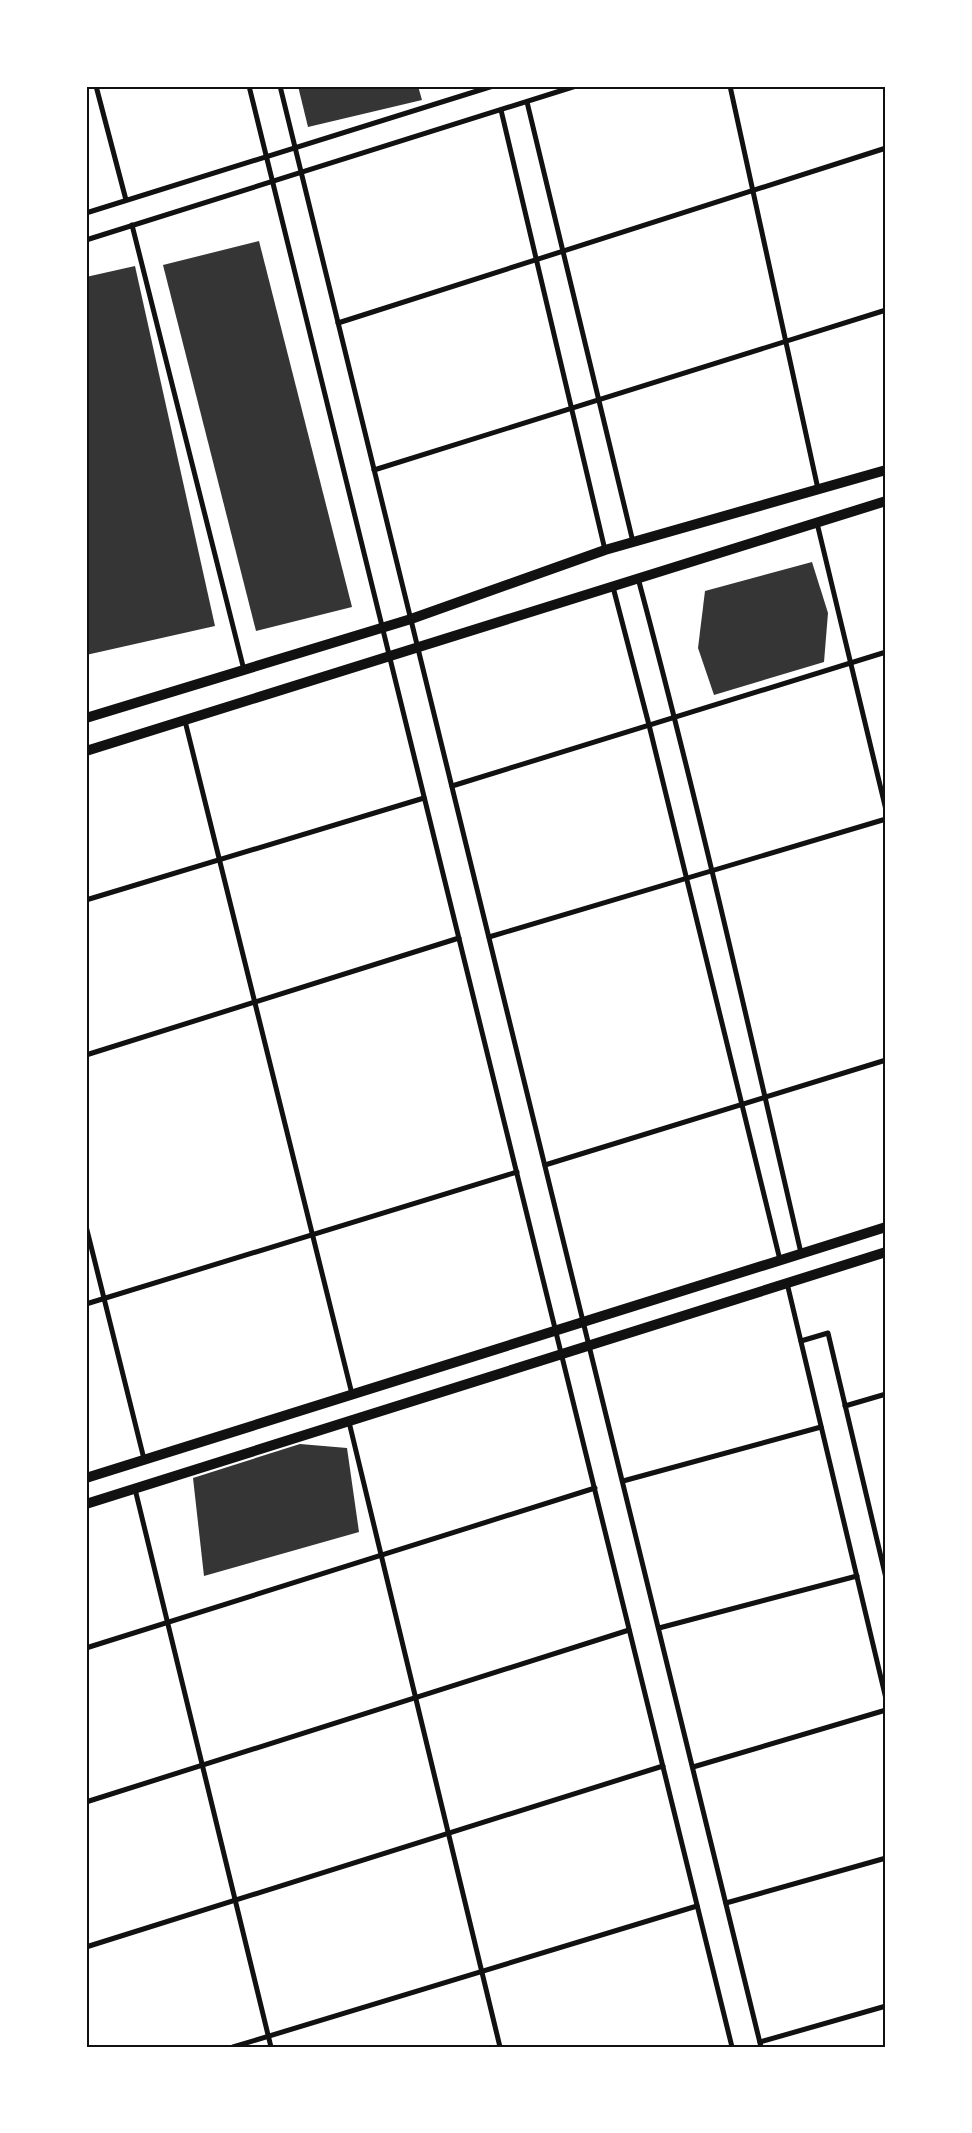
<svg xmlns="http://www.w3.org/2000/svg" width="972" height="2133" viewBox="0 0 972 2133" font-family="'PT Sans Narrow',sans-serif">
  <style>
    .building { fill: #353535 }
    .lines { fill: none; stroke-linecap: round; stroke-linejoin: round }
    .minor { stroke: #111; stroke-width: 5 }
    .secondary { stroke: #111; stroke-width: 10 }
    .neatline { fill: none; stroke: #111; stroke-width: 2 }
  </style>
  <rect width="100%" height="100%" fill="#fff"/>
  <g class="building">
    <path d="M 298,86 L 418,86 L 422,100 L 308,127 Z"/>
    <path d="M 259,241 L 352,607 L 256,631 L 163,265 Z"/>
    <path d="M 135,266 L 215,626 L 86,655 L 86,277 Z"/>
    <path d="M 812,562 L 828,613 L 824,662 L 714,695 L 698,648 L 705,591 Z"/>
    <path d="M 300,1444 L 347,1448 L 359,1532 L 204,1576 L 193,1478 Z"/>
  </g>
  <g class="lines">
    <g class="minor">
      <path d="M 96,86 L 126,200"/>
      <path d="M 249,86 L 732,2047"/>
      <path d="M 280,86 L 761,2047"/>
      <path d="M 730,86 L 818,489"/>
      <path d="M 527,102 L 633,542"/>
      <path d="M 501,110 L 605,550"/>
      <path d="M 86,213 L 493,86"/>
      <path d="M 132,225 L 244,670"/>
      <path d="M 86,240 L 576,86"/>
      <path d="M 338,323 L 886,148"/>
      <path d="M 374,470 L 886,310"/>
      <path d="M 817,523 L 886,810"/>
      <path d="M 638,578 C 698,802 749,1028 801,1253"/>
      <path d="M 613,587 L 649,725 L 780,1260"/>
      <path d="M 185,721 L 352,1394"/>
      <path d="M 452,786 L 886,652"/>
      <path d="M 86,900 L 424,798"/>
      <path d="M 489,937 L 886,819"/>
      <path d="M 86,1055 L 459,938"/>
      <path d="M 545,1165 L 886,1060"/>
      <path d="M 86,1226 L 144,1459"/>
      <path d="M 787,1283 L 886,1699"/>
      <path d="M 86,1304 L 517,1172"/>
      <path d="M 801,1341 L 828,1333 L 886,1578"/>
      <path d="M 845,1406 L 886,1394"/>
      <path d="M 349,1422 L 500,2047"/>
      <path d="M 623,1481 L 821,1427"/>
      <path d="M 135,1489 L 271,2047"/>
      <path d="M 659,1628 L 857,1576"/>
      <path d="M 86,1648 L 595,1488"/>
      <path d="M 693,1767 L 886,1710"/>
      <path d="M 86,1802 L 629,1630"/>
      <path d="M 726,1903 L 886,1858"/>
      <path d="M 86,1947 L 663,1766"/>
      <path d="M 760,2042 L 886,2006"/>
      <path d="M 233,2047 L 697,1906"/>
    </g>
    <g class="secondary">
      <path d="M 86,718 L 411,619 L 605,550 L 886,470"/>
      <path d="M 86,751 L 886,501"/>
      <path d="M 86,1478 L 886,1227"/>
      <path d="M 86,1504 L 886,1252"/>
    </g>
  </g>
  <rect width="972" height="2133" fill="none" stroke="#ffffff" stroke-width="175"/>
  <rect x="88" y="88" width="796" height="1958" class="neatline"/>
</svg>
